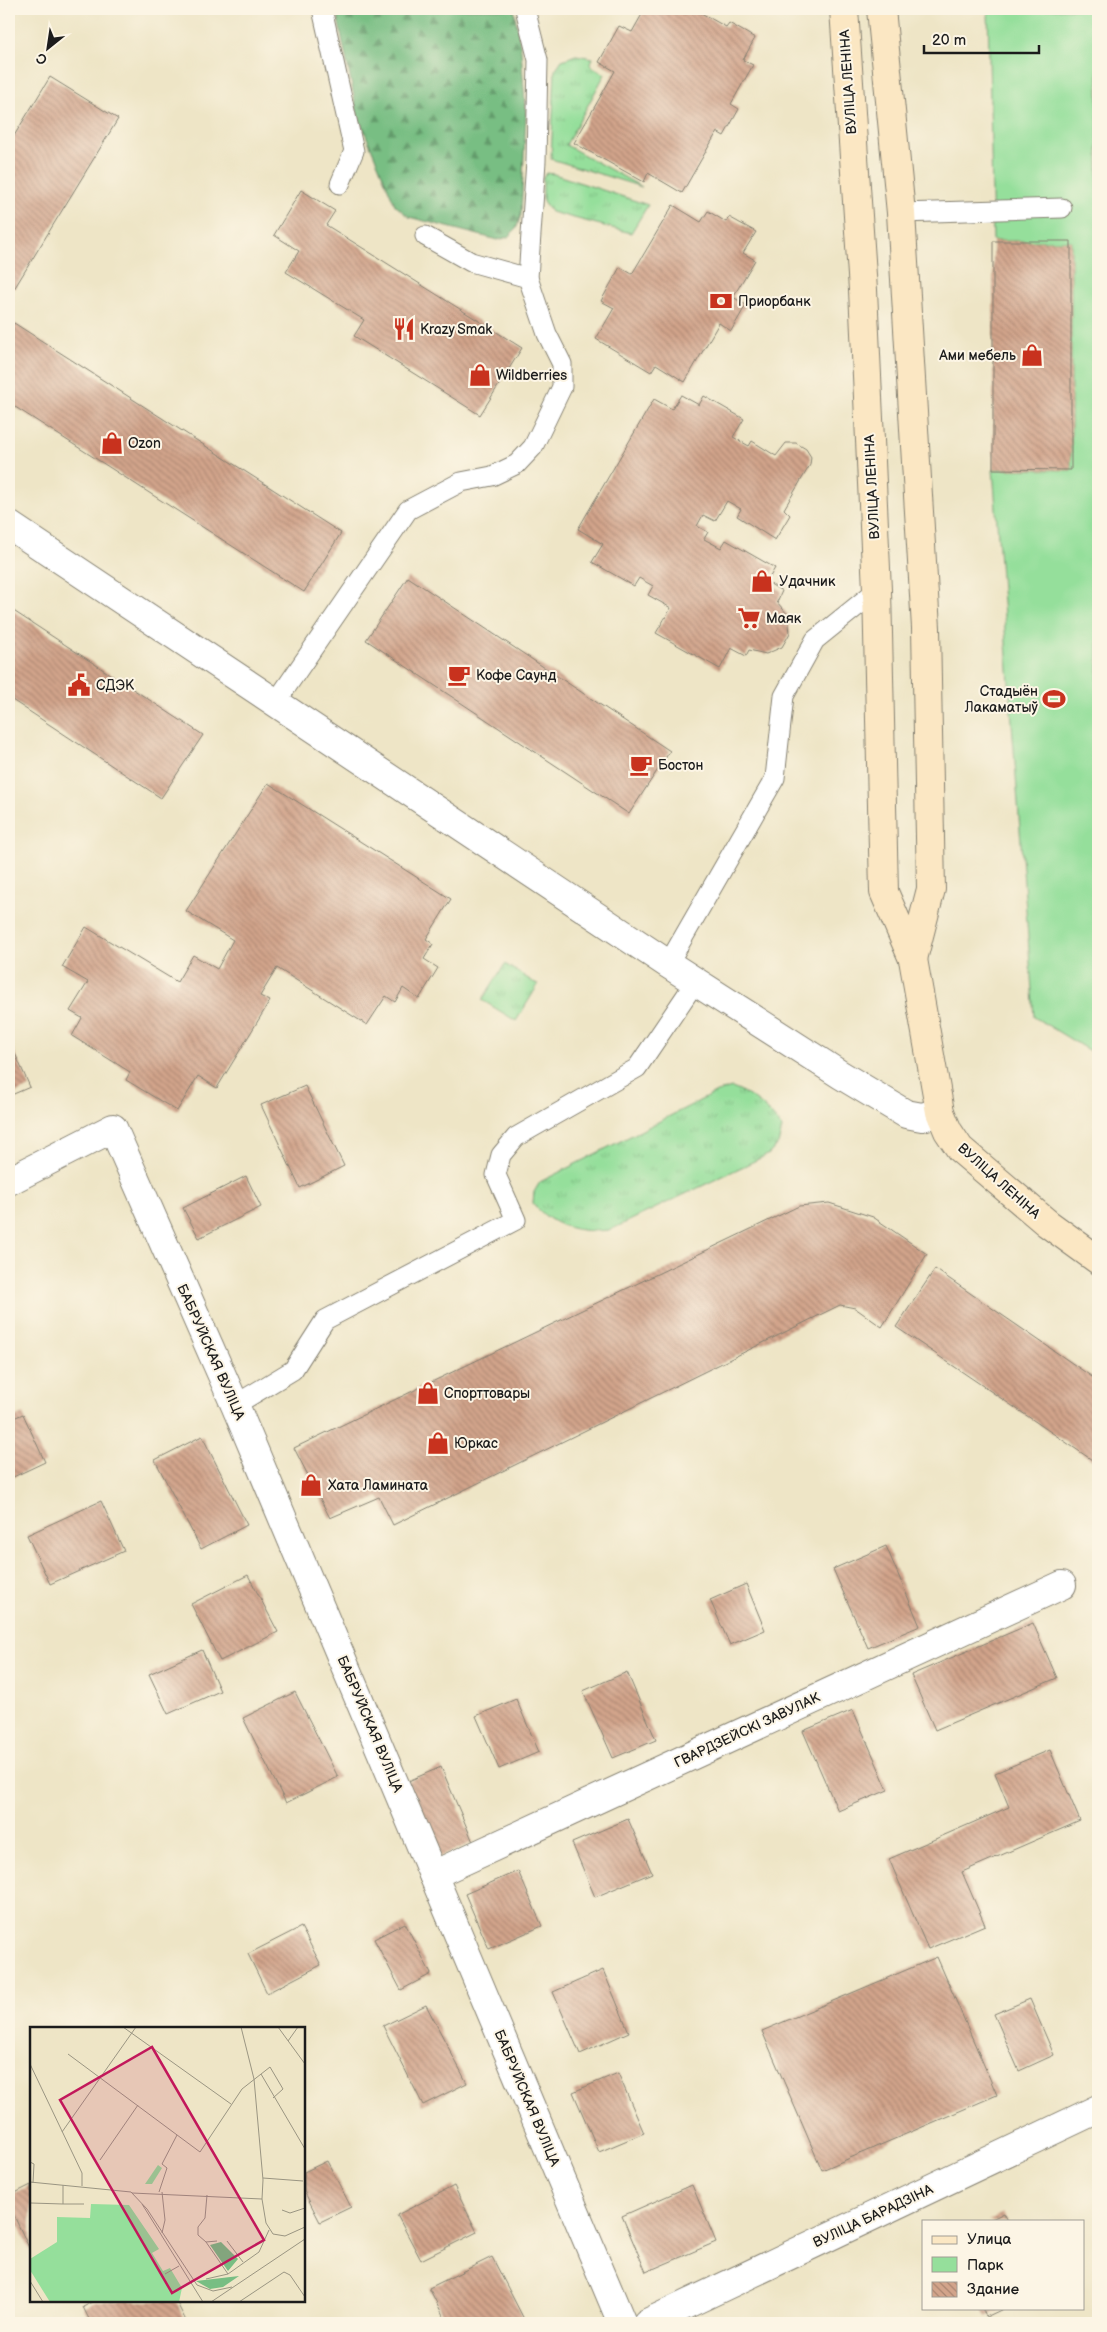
<svg xmlns="http://www.w3.org/2000/svg" width="1107" height="2332" viewBox="0 0 1107 2332" font-family="'Balsamiq Sans',sans-serif">
  <style>
    .grass { fill: url(#grass-tufts); stroke: #587e5c }
    .forest { fill: url(#forest-firs); stroke: #4a6d50 }
    .park { fill: #95df9b; stroke: #587e5c }
    .building { fill: url(#building-back-hatch) }
    .lines { fill: none; stroke-linecap: round; stroke-linejoin: round }
    .lane-casing { stroke: #858071; stroke-width: 21 }
    .street-casing { stroke: #858071; stroke-width: 30 }
    .secondary-casing { stroke: #858071; stroke-width: 30 }
    .lane { stroke: #fff; stroke-width: 19 }
    .street { stroke: #fff; stroke-width: 28 }
    .secondary { stroke: #fbe7c3; stroke-width: 28 }
    .labels { text-anchor: middle; dominant-baseline: central; stroke-width: 4; stroke-linejoin: round; paint-order: stroke }
    .street-label { font-size: 14px; fill: #1c1c1c; stroke: #fcf5e5 }
    .poi-label { font-size: 14px; fill: #1c1c1c; stroke: #fcf5e5; text-anchor: start }
    .inset-road { fill: none; stroke: #9a9582; stroke-width: 1 }
    .view { fill: #c2185b; fill-opacity: 0.15; stroke: #c2185b; stroke-width: 2.5 }
    .inset-edge { fill: none; stroke: #1c1c1c; stroke-width: 2.5 }
  </style>
  <defs>
    <pattern id="grass-tufts" width="24" height="20" patternUnits="userSpaceOnUse" patternTransform="scale(1.25)"><rect width="24" height="20" fill="#95df9b"/><path d="M3 7l-1-3M5 7V3M7 7l1-3M15 17l-1-3M17 17v-4M19 17l1-3" fill="none" stroke="#80bf85"/></pattern>
    <pattern id="forest-firs" width="22" height="20" patternUnits="userSpaceOnUse" patternTransform="scale(1.25)"><rect width="22" height="20" fill="#78be83"/><path d="M5 1l3.5 6h-7zM16 11l3.5 6h-7z" fill="#629a6a"/></pattern>
    <pattern id="building-back-hatch" width="6" height="6" patternUnits="userSpaceOnUse" patternTransform="scale(1.25)"><rect width="6" height="6" fill="#d2a48b"/><path d="M-1 5l2 2M0 0l6 6M5-1l2 2" fill="none" stroke="#aa8571"/></pattern>
  </defs>
  <rect width="100%" height="100%" fill="#fcf5e5"/>
  <filter id="ink" filterUnits="userSpaceOnUse"><feTurbulence type="fractalNoise" baseFrequency=".02" numOctaves="2"/><feDisplacementMap in="SourceGraphic" scale="10" xChannelSelector="R" yChannelSelector="G"/><feConvolveMatrix kernelMatrix="1 2 1 2 8 2 1 2 1" color-interpolation-filters="sRGB"/></filter>
  <filter id="wash" filterUnits="userSpaceOnUse"><feTurbulence type="fractalNoise" baseFrequency=".0096" numOctaves="4" result="noise"/><feDisplacementMap in="SourceGraphic" scale="20" xChannelSelector="R" yChannelSelector="G"/><feGaussianBlur stdDeviation="1.12" result="paint"/><feColorMatrix in="noise" values="0 0 0 0 0 0 0 0 0 0 0 0 0 0 0 0 0 1.4 0 .05"/><feComposite in="paint" operator="in"/></filter>
  <g filter="url(#wash)">
    <rect width="100%" height="100%" fill="#eee5c6"/>
    <g class="grass">
      <path d="M 576,55 L 593,58 L 590,65 L 605,74 L 566,145 L 642,187 L 551,159 L 555,70 L 562,60 Z"/>
      <path d="M 546,173 L 554,174 L 648,205 L 631,233 L 551,212 L 543,201 L 543,177 Z"/>
      <path d="M 505,964 L 538,985 L 516,1021 L 482,1000 Z"/>
      <path d="M 732,1088 C 754,1096 769,1109 782,1128 L 778,1144 L 769,1154 L 610,1230 C 580,1233 552,1228 533,1203 L 534,1192 L 540,1182 L 717,1092 Z"/>
    </g>
    <path class="forest" d="M 336,9 L 514,9 L 521,50 L 526,115 L 521,215 L 516,229 L 508,237 L 498,240 L 409,217 L 395,205 L 358,116 Z"/>
    <path class="park" d="M 988,9 L 1098,9 L 1098,1056 L 1034,1017 L 993,469 L 1071,470 L 1071,241 L 993,241 Z"/>
    <g id="blocks">
      <g class="building">
        <path d="M 645,9 L 694,9 L 726,27 L 729,23 L 755,38 L 743,60 L 753,65 L 731,104 L 739,109 L 724,136 L 717,132 L 682,193 L 648,173 L 644,182 L 574,143 L 615,71 L 599,62 L 619,26 L 632,32 Z"/>
        <path d="M 50,77 L 118,119 L 14,289 L 9,285 L 9,144 Z"/>
        <path d="M 301,190 L 335,211 L 326,225 L 522,348 L 480,415 L 354,336 L 364,320 L 286,272 L 299,251 L 274,235 Z"/>
        <path d="M 673,205 L 701,222 L 708,211 L 726,222 L 729,217 L 756,232 L 743,253 L 755,260 L 733,297 L 746,305 L 731,331 L 719,323 L 685,382 L 656,364 L 651,372 L 596,339 L 614,308 L 601,301 L 620,267 L 632,274 Z"/>
        <path d="M 993,241 L 1071,241 L 1071,470 L 993,469 Z"/>
        <path d="M 14,323 L 341,533 L 304,592 L 9,403 L 9,332 Z"/>
        <path d="M 681,395 L 699,405 L 704,396 L 744,419 L 733,437 L 749,446 L 752,441 L 776,456 L 786,443 L 796,443 L 806,449 L 811,457 L 810,465 L 784,509 L 790,515 L 775,540 L 737,516 L 741,509 L 727,501 L 715,521 L 703,515 L 697,526 L 708,532 L 704,539 L 721,548 L 726,540 L 775,568 L 767,582 L 782,591 L 777,602 L 788,615 L 790,633 L 782,647 L 766,654 L 749,650 L 746,656 L 731,648 L 720,669 L 656,633 L 671,608 L 648,595 L 653,586 L 639,578 L 634,586 L 592,562 L 603,544 L 578,529 L 654,399 L 672,409 Z"/>
        <path d="M 408,577 L 670,751 L 629,814 L 366,640 Z"/>
        <path d="M 9,608 L 203,735 L 161,798 L 9,698 Z"/>
        <path d="M 268,783 L 451,899 L 426,939 L 433,944 L 424,959 L 438,968 L 419,999 L 403,988 L 395,1002 L 386,996 L 367,1025 L 277,968 L 260,996 L 270,1001 L 217,1088 L 198,1076 L 177,1111 L 126,1080 L 130,1072 L 72,1036 L 82,1018 L 70,1011 L 88,982 L 62,967 L 86,927 L 177,982 L 193,955 L 217,969 L 233,940 L 186,911 Z"/>
        <path d="M 9,1040 L 30,1087 L 9,1096 Z"/>
        <path d="M 305,1086 L 344,1166 L 300,1188 L 261,1105 Z"/>
        <path d="M 246,1176 L 261,1207 L 199,1238 L 183,1208 Z"/>
        <path d="M 829,1203 L 873,1217 L 927,1254 L 882,1327 L 855,1308 L 840,1305 L 393,1525 L 379,1497 L 330,1518 L 294,1448 L 799,1206 Z"/>
        <path d="M 935,1269 L 1098,1381 L 1098,1464 L 896,1327 Z"/>
        <path d="M 23,1414 L 45,1462 L 9,1479 L 9,1420 Z"/>
        <path d="M 202,1436 L 247,1525 L 201,1549 L 155,1460 Z"/>
        <path d="M 101,1501 L 124,1551 L 50,1584 L 27,1535 Z"/>
        <path d="M 886,1546 L 920,1626 L 868,1648 L 833,1569 Z"/>
        <path d="M 248,1575 L 278,1632 L 220,1661 L 191,1604 Z"/>
        <path d="M 746,1584 L 765,1630 L 730,1645 L 710,1600 Z"/>
        <path d="M 1033,1623 L 1057,1678 L 935,1730 L 911,1675 Z"/>
        <path d="M 202,1650 L 220,1691 L 168,1714 L 149,1674 Z"/>
        <path d="M 627,1672 L 656,1740 L 613,1758 L 583,1691 Z"/>
        <path d="M 295,1692 L 338,1777 L 286,1803 L 243,1718 Z"/>
        <path d="M 516,1699 L 539,1752 L 499,1769 L 476,1716 Z"/>
        <path d="M 853,1710 L 888,1790 L 838,1811 L 803,1731 Z"/>
        <path d="M 1050,1750 L 1080,1821 L 962,1872 L 985,1925 L 928,1949 L 889,1859 L 1009,1807 L 995,1773 Z"/>
        <path d="M 441,1767 L 473,1842 L 438,1858 L 406,1782 Z"/>
        <path d="M 628,1819 L 652,1873 L 595,1897 L 572,1843 Z"/>
        <path d="M 518,1871 L 542,1926 L 489,1949 L 465,1894 Z"/>
        <path d="M 405,1923 L 431,1974 L 401,1990 L 374,1939 Z"/>
        <path d="M 301,1927 L 321,1965 L 267,1993 L 248,1954 Z"/>
        <path d="M 937,1957 L 997,2095 L 822,2170 L 762,2031 Z"/>
        <path d="M 603,1970 L 629,2032 L 580,2054 L 553,1992 Z"/>
        <path d="M 1030,1999 L 1054,2055 L 1019,2071 L 994,2014 Z"/>
        <path d="M 426,2005 L 467,2083 L 423,2105 L 383,2026 Z"/>
        <path d="M 618,2073 L 644,2133 L 599,2152 L 573,2092 Z"/>
        <path d="M 327,2161 L 351,2207 L 320,2222 L 304,2191 L 304,2172 Z"/>
        <path d="M 31,2185 L 31,2252 L 9,2205 L 9,2196 Z"/>
        <path d="M 692,2185 L 716,2242 L 646,2272 L 622,2216 Z"/>
        <path d="M 454,2186 L 477,2232 L 421,2260 L 397,2215 Z"/>
        <path d="M 1004,2213 L 1008,2221 L 988,2221 Z"/>
        <path d="M 492,2257 L 526,2323 L 447,2323 L 429,2288 Z"/>
        <path d="M 95,2301 L 176,2301 L 187,2323 L 91,2323 L 83,2307 Z"/>
        <path d="M 982,2308 L 1005,2308 L 986,2317 Z"/>
      </g>
    </g>
  </g>
  <g filter="url(#ink)">
    <use href="#blocks" fill-opacity="0" stroke="#858071" stroke-width="1"/>
    <g class="lines">
      <defs>
        <g id="lane">
          <path d="M 322,9 L 354,151 L 340,184"/>
          <path d="M 525,9 L 538,60 L 536,161 L 528,278"/>
          <path d="M 901,213 L 1062,208"/>
          <path d="M 276,702 L 408,510 L 461,482 L 492,476 L 517,464 L 533,447 L 562,387 L 562,364 L 547,334 L 528,278 L 471,262 L 425,236"/>
          <path d="M 668,964 L 775,778 L 784,696 L 815,640 L 877,590"/>
          <path d="M 235,1405 L 293,1370 L 325,1320 L 516,1220 L 496,1175 L 501,1155 L 516,1137 L 637,1068 L 696,981"/>
        </g>
        <g id="street">
          <path d="M 9,525 L 668,964 L 841,1075 L 906,1114 L 922,1117 L 940,1112"/>
          <path d="M 9,1181 L 113,1128 L 235,1405 L 622,2323"/>
          <path d="M 433,1875 L 1062,1585"/>
          <path d="M 647,2323 L 1098,2109"/>
        </g>
        <g id="secondary">
          <path d="M 844,9 L 863,290 L 877,590 L 884,892 L 913,959 L 940,1112 L 948,1131 L 960,1149 L 1047,1223 L 1098,1260"/>
          <path d="M 881,9 L 901,213 L 926,628 L 931,889 L 913,959"/>
        </g>
      </defs>
      <use href="#lane" class="lane-casing"/>
      <use href="#street" class="street-casing"/>
      <use href="#secondary" class="secondary-casing"/>
      <use href="#lane" class="lane"/>
      <use href="#street" class="street"/>
      <use href="#secondary" class="secondary"/>
    </g>
  </g>
  <defs>
    <symbol id="bank-bare" viewBox="-9 -9 18 18"><path d="M-6-4H6V4H-6ZM0-2.3a2.3 2.3 0 1 0 0 4.6a2.3 2.3 0 1 0 0-4.6Z" fill="#c8321e" stroke="#fcf5e5" stroke-width="2.5" paint-order="stroke"/></symbol>
    <symbol id="restaurant-bare" viewBox="-9 -9 18 18"><path d="M-5-6h1v4h1v-4h1v4h1v-4h1v5L-1.5 .5V6h-2V.5L-5-1ZM5-6V6H3V1.5H1.5Q1.5-4 5-6Z" fill="#c8321e" stroke="#fcf5e5" stroke-width="2.5" paint-order="stroke"/></symbol>
    <symbol id="shop-bare" viewBox="-9 -9 18 18"><path d="M-5-2.5h2.3a2.7 3.5 0 0 1 5.4 0H5L5.5 6h-11ZM-1.5-2.5h3a1.5 2.3 0 0 0-3 0Z" fill="#c8321e" stroke="#fcf5e5" stroke-width="2.5" paint-order="stroke"/></symbol>
    <symbol id="supermarket-bare" viewBox="-9 -9 18 18"><path d="M-6-5.5h2.5l.6 2H6L4.5 2H-2.5L-4.4-4H-6ZM-1.5 3.2a1.3 1.3 0 1 0 .1 0ZM3 3.2a1.3 1.3 0 1 0 .1 0Z" fill="#c8321e" stroke="#fcf5e5" stroke-width="2.5" paint-order="stroke"/></symbol>
    <symbol id="cafe-bare" viewBox="-9 -9 18 18"><path d="M-5.5-4.5H6V0H3Q3 3.5 0 3.5H-2.5Q-5.5 3.5-5.5 0ZM3-3.2v2h1.7v-2ZM-6 4.5H4V6H-6Z" fill="#c8321e" stroke="#fcf5e5" stroke-width="2.5" paint-order="stroke"/></symbol>
    <symbol id="civic-bare" viewBox="-9 -9 18 18"><path d="M-.6-6.5H3V-4.5H.6V-3L4-1V1h2V6H-6V1h2V-1L-.6-3ZM-1.2 2.5V6h2.4V2.5Z" fill="#c8321e" stroke="#fcf5e5" stroke-width="2.5" paint-order="stroke"/></symbol>
    <symbol id="stadium-bare" viewBox="-9 -9 18 18"><path d="M0-5a6.5 5 0 1 0 0 10a6.5 5 0 1 0 0-10ZM-3.5-1.8h7v3.6h-7Z" fill="#c8321e" stroke="#fcf5e5" stroke-width="2.5" paint-order="stroke"/></symbol>
  </defs>
  <g fill-rule="evenodd">
    <use href="#bank-bare" x="705" y="285" width="32" height="32"/>
    <use href="#restaurant-bare" x="388" y="313" width="32" height="32"/>
    <use href="#shop-bare" x="1016" y="339" width="32" height="32"/>
    <use href="#shop-bare" x="464" y="359" width="32" height="32"/>
    <use href="#shop-bare" x="96" y="427" width="32" height="32"/>
    <use href="#shop-bare" x="746" y="565" width="32" height="32"/>
    <use href="#supermarket-bare" x="733" y="602" width="32" height="32"/>
    <use href="#cafe-bare" x="443" y="659" width="32" height="32"/>
    <use href="#civic-bare" x="63" y="669" width="32" height="32"/>
    <use href="#stadium-bare" x="1038" y="683" width="32" height="32"/>
    <use href="#cafe-bare" x="625" y="749" width="32" height="32"/>
    <use href="#shop-bare" x="412" y="1377" width="32" height="32"/>
    <use href="#shop-bare" x="422" y="1427" width="32" height="32"/>
    <use href="#shop-bare" x="295" y="1469" width="32" height="32"/>
  </g>
  <g class="labels">
    <g class="street-label">
      <text transform="translate(848 82) rotate(-94)">ВУЛІЦА ЛЕНІНА</text>
      <text transform="translate(872 487) rotate(-93)">ВУЛІЦА ЛЕНІНА</text>
      <text transform="translate(999 1181) rotate(42)">ВУЛІЦА ЛЕНІНА</text>
      <text transform="translate(211 1352) rotate(66)">БАБРУЙСКАЯ ВУЛІЦА</text>
      <text transform="translate(370 1724) rotate(67)">БАБРУЙСКАЯ ВУЛІЦА</text>
      <text transform="translate(747 1730) rotate(-25)">ГВАРДЗЕЙСКІ ЗАВУЛАК</text>
      <text transform="translate(527 2098) rotate(67)">БАБРУЙСКАЯ ВУЛІЦА</text>
      <text transform="translate(873 2216) rotate(-25)">ВУЛІЦА БАРАДЗІНА</text>
    </g>
    <g class="poi-label">
      <text x="738" y="301">Приорбанк</text>
      <text x="420" y="329">Krazy Smak</text>
      <text x="1016" y="355" text-anchor="end">Ами мебель</text>
      <text x="496" y="375">Wildberries</text>
      <text x="128" y="443">Ozon</text>
      <text x="779" y="581">Удачник</text>
      <text x="766" y="618">Маяк</text>
      <text x="476" y="675">Кофе Саунд</text>
      <text x="96" y="685">СДЭК</text>
      <text x="1038" y="691" text-anchor="end">Стадыён<tspan x="1038" dy="16">Лакаматыў</tspan></text>
      <text x="658" y="765">Бостон</text>
      <text x="444" y="1393">Спорттовары</text>
      <text x="454" y="1443">Юркас</text>
      <text x="328" y="1485">Хата Ламината</text>
    </g>
  </g>
  <g transform="translate(30 2027)">
    <rect width="275" height="275" fill="#eee5c6"/>
    <path d="M 128,138 L 132,141 L 122,157 L 115,157 Z" fill="#95df9b"/>
    <path d="M 191,215 L 208,232 L 198,244 L 180,218 ZM 209,249 L 193,260 L 180,262 L 166,254 Z" fill="#78be83"/>
    <path d="M 61,177 L 99,178 L 129,222 L 122,226 L 133,244 L 140,241 L 152,261 L 149,275 L 20,275 L 0,243 L 0,232 L 27,215 L 27,190 L 60,191 Z" fill="#95df9b"/>
    <path class="inset-road" d="M 93,0 L 201,77M 211,0 L 224,52 L 233,153 L 232,172M 248,0 L 275,37M 258,14 L 268,0M 38,27 L 170,125 L 212,62 L 240,40 L 253,62 L 243,71M 0,37 L 52,146 L 52,159M 231,47 L 275,122M 32,105 L 106,0M 70,133 L 108,78M 0,135 L 4,137 L 3,156M 233,151 L 273,154M 0,155 L 101,165 L 117,182 L 167,258 L 183,264 L 202,260M 129,165 L 137,141 L 132,137 L 147,108M 132,165 L 135,193 L 132,206M 102,166 L 232,172 L 236,196 L 243,207 L 255,209 L 275,200M 177,168 L 175,191 L 168,200 L 168,208 L 176,215 L 187,214M 1,176 L 33,177 L 33,158M 33,177 L 54,177M 112,177 L 173,275M 252,183 L 260,186 L 275,181M 197,214 L 213,235M 176,215 L 198,247 L 229,225 L 239,203M 135,247 L 149,239M 176,252 L 198,247M 0,254 L 13,275M 181,275 L 275,212M 209,275 L 254,245 L 260,248 L 275,270"/>
    <path class="view" d="M 122,20 L 234,213 L 142,266 L 30,73 Z"/>
    <rect width="275" height="275" class="inset-edge"/>
  </g>
  <rect width="1107" height="2332" fill="none" stroke="#fcf5e5" stroke-width="30"/>
  <rect x="922" y="2220" width="162" height="90" fill="#fcf5e5" stroke="#a29e95"/>
  <rect x="932" y="2236" width="25" height="8" fill="#fbe7c3" stroke="#a29e95"/>
  <text x="967" y="2244" font-size="15" fill="#1c1c1c">Улица</text>
  <rect x="932" y="2257" width="25" height="15" fill="#95df9b" stroke="#a29e95"/>
  <text x="967" y="2270" font-size="15" fill="#1c1c1c">Парк</text>
  <rect x="932" y="2282" width="25" height="15" fill="url(#building-back-hatch)" stroke="#a29e95"/>
  <text x="967" y="2294" font-size="15" fill="#1c1c1c">Здание</text>
  <g transform="translate(48 48) rotate(210)" stroke="#fcf5e5" stroke-width="4" paint-order="stroke">
  <path d="M0-4L9 19L0 12L-9 19Z" fill="#1c1c1c"/>
  <text y="-8" font-size="14" font-weight="bold" text-anchor="middle" fill="#1c1c1c">С</text>
  </g>
  <path d="M924 45v8h115v-8" fill="none" stroke="#1c1c1c" stroke-width="2.5"/>
  <text x="932" y="45" font-size="15" fill="#1c1c1c" stroke="#fcf5e5" stroke-width="4" paint-order="stroke">20 m</text>
</svg>
